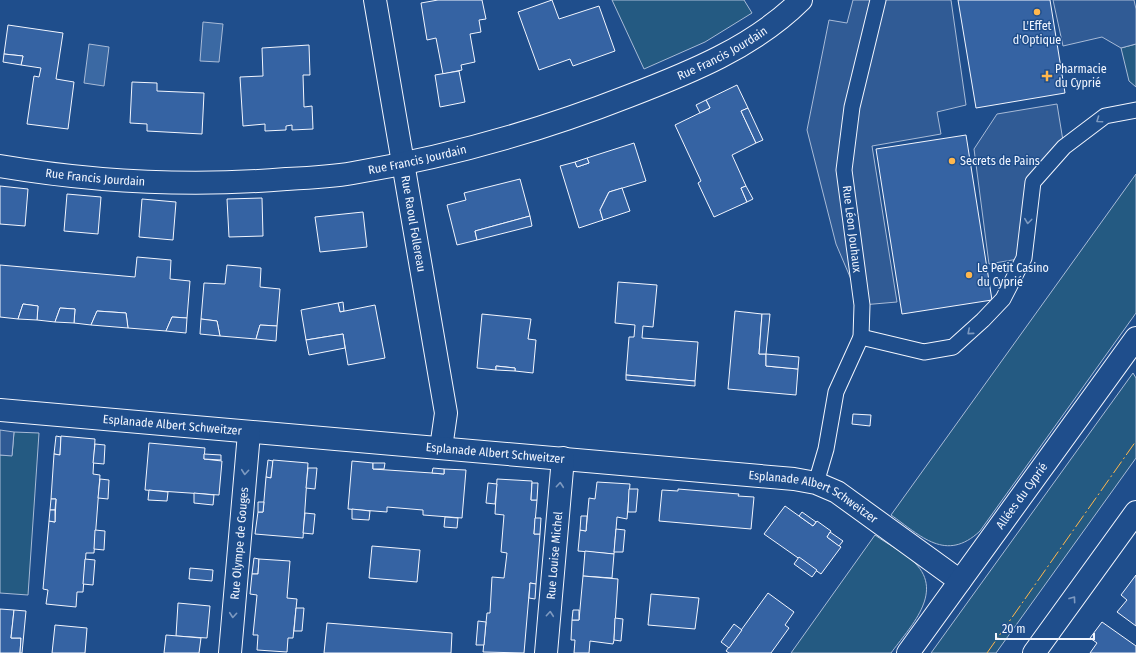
<svg xmlns="http://www.w3.org/2000/svg" width="1136" height="653" viewBox="0 0 1136 653" font-family="'Fira Sans Condensed',sans-serif">
  <style>
    .green { fill: #245a82; stroke: #a8bbd7 }
    .parking { fill: #305b95; stroke: #a8bbd7 }
    .water { fill: #3b69a3; stroke: #a8bbd7 }
    .building { fill: #3563a3; stroke: #f2f6ff }
    .lines { fill: none; stroke-linecap: round; stroke-linejoin: round }
    .service-casing { stroke: #f2f6ff; stroke-width: 17 }
    .minor-casing { stroke: #f2f6ff; stroke-width: 24 }
    .service { stroke: #1f4e8c; stroke-width: 15 }
    .minor { stroke: #1f4e8c; stroke-width: 22 }
    .power { stroke: #ffb74d; stroke-width: 1; stroke-dasharray: 14 3 2 3; stroke-linecap: butt }
    .oneway { stroke: #7e9ac0 }
    .poi-dot { fill: #ffb74d; stroke: #1f4e8c; stroke-width: 1.5 }
    .labels { text-anchor: middle; dominant-baseline: central; stroke-width: 3; stroke-linejoin: round; paint-order: stroke }
    .poi-label { font-size: 12px; fill: #f2f6ff; stroke: #1f4e8c; text-anchor: start }
    .street-label { font-size: 12px; fill: #f2f6ff; stroke: #1f4e8c }
  </style>
  <rect width="100%" height="100%" fill="#1f4e8c"/>
  <g class="green">
    <path d="M 612,0 L 744,0 L 752,13 L 705,42 L 644,69 Z"/>
    <path d="M 1136,44 L 1136,87 L 1129,81 L 1121,48 Z"/>
    <path d="M 1136,174 L 1136,313 L 980,531 C 946,563 921,536 891,515 Z"/>
    <path d="M 1133,373 L 1136,378 L 1136,458 L 996,653 L 931,653 Z"/>
    <path d="M 14,432 L 39,433 L 28,595 L 0,593 L 0,455 L 12,455 Z"/>
    <path d="M 875,535 C 887,544 904,552 915,563 C 945,593 909,628 891,653 L 791,653 Z"/>
  </g>
  <g class="parking">
    <path d="M 853,0 L 951,0 L 966,105 L 937,112 L 941,134 L 872,146 L 897,302 L 862,305 L 836,244 L 807,130 L 829,20 L 847,23 Z"/>
    <path d="M 1053,0 L 1134,0 L 1136,9 L 1136,44 L 1121,48 L 1102,37 L 1063,46 Z"/>
    <path d="M 1057,104 L 1064,147 L 1033,182 L 1024,258 L 989,264 L 974,149 L 997,114 Z"/>
    <path d="M 0,430 L 14,432 L 12,456 L 0,455 Z"/>
  </g>
  <g class="water">
    <path d="M 203,22 L 223,24 L 219,62 L 200,61 Z"/>
    <path d="M 89,44 L 109,47 L 104,86 L 84,83 Z"/>
  </g>
  <g class="building">
    <path d="M 438,0 L 482,0 L 486,19 L 479,20 L 481,32 L 470,34 L 475,62 L 461,65 L 462,70 L 443,74 L 436,38 L 427,40 L 421,3 Z"/>
    <path d="M 552,0 L 559,19 L 599,6 L 615,51 L 573,66 L 570,59 L 539,70 L 518,12 Z"/>
    <path d="M 958,0 L 1050,0 L 1065,93 L 976,108 Z"/>
    <path d="M 8,25 L 63,33 L 56,79 L 74,82 L 68,129 L 27,124 L 34,76 L 39,77 L 41,68 L 21,65 L 23,56 L 4,54 Z"/>
    <path d="M 309,45 L 310,75 L 303,75 L 304,107 L 312,106 L 313,129 L 292,130 L 292,125 L 286,126 L 286,130 L 265,131 L 265,124 L 243,126 L 240,77 L 263,76 L 262,48 Z"/>
    <path d="M 4,54 L 23,56 L 21,65 L 3,62 Z"/>
    <path d="M 459,71 L 465,102 L 440,107 L 435,75 Z"/>
    <path d="M 132,82 L 157,83 L 157,91 L 204,93 L 202,134 L 147,131 L 147,124 L 130,123 Z"/>
    <path d="M 737,85 L 748,108 L 741,111 L 756,143 L 732,155 L 746,186 L 741,188 L 747,202 L 714,217 L 698,183 L 701,181 L 675,125 L 710,108 L 706,100 Z"/>
    <path d="M 706,100 L 710,108 L 700,113 L 696,105 Z"/>
    <path d="M 748,108 L 763,140 L 756,143 L 741,111 Z"/>
    <path d="M 966,135 L 992,300 L 902,314 L 876,149 Z"/>
    <path d="M 634,143 L 646,181 L 609,192 L 600,210 L 603,220 L 579,228 L 560,166 L 575,162 L 577,167 L 589,163 L 587,158 Z"/>
    <path d="M 587,158 L 589,163 L 577,167 L 575,162 Z"/>
    <path d="M 520,179 L 530,216 L 475,231 L 477,240 L 457,245 L 447,205 L 466,200 L 464,193 Z"/>
    <path d="M 0,186 L 28,189 L 25,226 L 0,224 Z"/>
    <path d="M 746,186 L 753,199 L 747,202 L 741,188 Z"/>
    <path d="M 622,188 L 630,211 L 603,220 L 600,210 L 609,192 Z"/>
    <path d="M 67,194 L 101,197 L 98,234 L 64,231 Z"/>
    <path d="M 262,198 L 263,236 L 229,237 L 227,199 Z"/>
    <path d="M 142,199 L 176,202 L 173,240 L 139,237 Z"/>
    <path d="M 363,212 L 367,247 L 320,252 L 315,217 Z"/>
    <path d="M 530,216 L 532,226 L 477,240 L 475,231 Z"/>
    <path d="M 137,257 L 171,260 L 170,279 L 190,281 L 187,318 L 172,317 L 166,331 L 128,328 L 126,313 L 97,311 L 91,325 L 74,323 L 75,309 L 60,308 L 55,322 L 37,320 L 38,306 L 23,304 L 18,319 L 0,317 L 0,265 L 135,277 Z"/>
    <path d="M 227,265 L 261,268 L 260,287 L 280,289 L 277,326 L 260,325 L 256,339 L 220,336 L 217,321 L 201,319 L 204,283 L 225,284 Z"/>
    <path d="M 618,282 L 657,285 L 653,327 L 643,326 L 642,338 L 698,342 L 695,381 L 626,375 L 629,337 L 634,337 L 635,325 L 615,323 Z"/>
    <path d="M 343,302 L 344,311 L 340,312 L 338,303 Z"/>
    <path d="M 338,303 L 340,312 L 375,305 L 385,358 L 348,365 L 343,334 L 306,340 L 301,310 Z"/>
    <path d="M 23,304 L 38,306 L 37,320 L 18,319 Z"/>
    <path d="M 60,308 L 75,309 L 74,323 L 55,322 Z"/>
    <path d="M 97,311 L 126,313 L 128,328 L 91,325 Z"/>
    <path d="M 735,311 L 762,314 L 759,354 L 766,354 L 766,366 L 798,369 L 796,395 L 728,389 Z"/>
    <path d="M 482,314 L 531,319 L 528,339 L 536,340 L 533,373 L 515,371 L 515,368 L 496,366 L 496,370 L 477,368 Z"/>
    <path d="M 762,314 L 770,314 L 766,354 L 759,354 Z"/>
    <path d="M 172,317 L 187,318 L 186,333 L 166,331 Z"/>
    <path d="M 201,319 L 217,321 L 220,336 L 200,334 Z"/>
    <path d="M 260,325 L 277,326 L 276,341 L 256,339 Z"/>
    <path d="M 343,334 L 345,348 L 309,355 L 306,340 Z"/>
    <path d="M 766,354 L 799,357 L 798,369 L 766,366 Z"/>
    <path d="M 496,366 L 515,368 L 515,371 L 496,370 Z"/>
    <path d="M 626,375 L 695,381 L 695,386 L 626,380 Z"/>
    <path d="M 853,414 L 871,415 L 870,426 L 852,424 Z"/>
    <path d="M 56,436 L 61,437 L 60,455 L 54,454 Z"/>
    <path d="M 61,436 L 95,439 L 93,474 L 100,475 L 94,553 L 86,553 L 83,592 L 77,592 L 76,607 L 46,604 L 48,590 L 43,589 L 49,521 L 55,522 L 56,499 L 51,499 L 54,454 L 60,455 Z"/>
    <path d="M 149,443 L 205,448 L 204,459 L 222,461 L 219,495 L 145,490 Z"/>
    <path d="M 95,444 L 105,445 L 104,464 L 93,463 Z"/>
    <path d="M 204,454 L 221,455 L 221,460 L 204,459 Z"/>
    <path d="M 268,460 L 273,461 L 271,478 L 266,477 Z"/>
    <path d="M 273,460 L 308,463 L 303,538 L 255,534 L 258,512 L 263,512 L 266,477 L 271,478 Z"/>
    <path d="M 352,461 L 373,463 L 373,469 L 432,473 L 444,474 L 444,469 L 466,470 L 462,518 L 423,515 L 423,510 L 387,507 L 387,512 L 348,509 Z"/>
    <path d="M 373,463 L 385,463 L 384,469 L 373,469 Z"/>
    <path d="M 308,468 L 317,468 L 315,489 L 306,488 Z"/>
    <path d="M 433,468 L 444,469 L 444,474 L 432,473 Z"/>
    <path d="M 100,479 L 109,480 L 108,499 L 98,498 Z"/>
    <path d="M 497,479 L 532,481 L 531,500 L 537,500 L 534,534 L 540,534 L 536,584 L 530,583 L 524,653 L 483,652 L 487,613 L 490,613 L 492,577 L 504,578 L 507,553 L 501,552 L 504,515 L 495,514 Z"/>
    <path d="M 597,482 L 630,484 L 627,519 L 617,517 L 614,554 L 578,551 L 580,530 L 586,531 L 589,498 L 595,499 Z"/>
    <path d="M 488,483 L 497,484 L 495,504 L 486,503 Z"/>
    <path d="M 532,483 L 538,483 L 537,500 L 531,500 Z"/>
    <path d="M 629,489 L 638,489 L 636,512 L 628,512 Z"/>
    <path d="M 678,489 L 739,494 L 738,496 L 754,497 L 751,529 L 659,521 L 662,490 L 678,491 Z"/>
    <path d="M 149,490 L 168,492 L 167,501 L 148,500 Z"/>
    <path d="M 194,493 L 214,495 L 213,505 L 194,503 Z"/>
    <path d="M 51,499 L 56,499 L 55,510 L 50,510 Z"/>
    <path d="M 258,502 L 264,502 L 263,512 L 258,512 Z"/>
    <path d="M 785,506 L 813,526 L 817,521 L 831,531 L 827,537 L 841,547 L 821,574 L 764,534 Z"/>
    <path d="M 352,509 L 370,511 L 369,520 L 352,519 Z"/>
    <path d="M 50,510 L 55,510 L 55,522 L 49,521 Z"/>
    <path d="M 802,512 L 816,522 L 813,526 L 799,516 Z"/>
    <path d="M 305,513 L 315,514 L 313,534 L 303,533 Z"/>
    <path d="M 581,516 L 587,516 L 586,531 L 580,530 Z"/>
    <path d="M 445,517 L 458,518 L 457,528 L 444,527 Z"/>
    <path d="M 535,518 L 541,518 L 540,534 L 534,534 Z"/>
    <path d="M 616,529 L 625,530 L 623,552 L 614,552 Z"/>
    <path d="M 95,530 L 105,531 L 104,550 L 94,549 Z"/>
    <path d="M 830,532 L 843,541 L 839,546 L 827,537 Z"/>
    <path d="M 372,546 L 420,550 L 417,582 L 369,578 Z"/>
    <path d="M 585,551 L 614,554 L 612,578 L 583,576 Z"/>
    <path d="M 799,557 L 817,570 L 812,577 L 794,564 Z"/>
    <path d="M 254,558 L 259,559 L 258,574 L 252,574 Z"/>
    <path d="M 85,559 L 95,560 L 93,585 L 83,584 Z"/>
    <path d="M 259,559 L 290,561 L 287,598 L 297,599 L 293,638 L 288,638 L 287,652 L 257,650 L 258,635 L 253,635 L 257,595 L 250,594 L 252,574 L 258,574 Z"/>
    <path d="M 190,568 L 213,570 L 212,581 L 189,579 Z"/>
    <path d="M 1136,575 L 1136,626 L 1117,612 L 1127,600 L 1121,595 Z"/>
    <path d="M 583,576 L 618,579 L 614,640 L 613,644 L 590,641 L 589,653 L 574,653 L 575,640 L 571,640 L 572,620 L 579,620 Z"/>
    <path d="M 530,583 L 536,584 L 535,599 L 529,598 Z"/>
    <path d="M 768,593 L 794,612 L 785,625 L 789,628 L 771,653 L 729,653 L 726,651 Z"/>
    <path d="M 651,594 L 699,598 L 695,629 L 648,625 Z"/>
    <path d="M 178,603 L 210,606 L 207,638 L 176,636 Z"/>
    <path d="M 296,608 L 304,608 L 302,631 L 294,631 Z"/>
    <path d="M 0,609 L 14,610 L 11,638 L 21,638 L 20,653 L 0,653 Z"/>
    <path d="M 14,610 L 26,611 L 22,653 L 20,653 L 21,638 L 11,638 Z"/>
    <path d="M 573,610 L 579,610 L 579,620 L 572,620 Z"/>
    <path d="M 615,618 L 623,619 L 621,641 L 614,640 Z"/>
    <path d="M 478,621 L 486,622 L 484,645 L 476,645 Z"/>
    <path d="M 1102,622 L 1136,646 L 1136,653 L 1090,653 L 1097,643 L 1090,638 Z"/>
    <path d="M 327,623 L 452,633 L 451,653 L 324,653 Z"/>
    <path d="M 734,624 L 742,630 L 729,648 L 721,642 Z"/>
    <path d="M 55,625 L 87,628 L 85,653 L 52,653 Z"/>
    <path d="M 166,635 L 201,638 L 199,653 L 164,653 Z"/>
  </g>
  <g class="lines">
    <defs>
      <g id="service">
        <path d="M 861,337 L 924,352 L 953,347 L 983,320 L 1003,299 L 1024,258 L 1033,182 L 1064,147 L 1105,116 L 1136,110"/>
        <path d="M 816,483 L 826,449 L 836,392 L 861,337 L 862,305 L 844,170 L 852,107 L 878,0"/>
      </g>
      <g id="minor">
        <path id="s1" d="M 375,0 L 446,413 L 441,448"/>
        <path id="s2" d="M 0,166 C 95,182 190,187 286,179 C 308,178 331,177 353,173 C 447,157 540,131 629,96 C 689,73 754,47 801,0"/>
        <path id="s3" d="M 0,410 L 794,479 L 816,483 L 837,492 L 960,581"/>
        <path id="s4" d="M 230,653 L 249,433"/>
        <path id="s5" d="M 546,653 L 563,458"/>
        <path id="s6" d="M 908,653 L 1136,338"/>
        <path d="M 1034,653 L 1136,512"/>
      </g>
    </defs>
    <use href="#service" class="service-casing"/>
    <use href="#minor" class="minor-casing"/>
    <use href="#service" class="service"/>
    <use href="#minor" class="minor"/>
    <path class="power" d="M 987,653 L 1136,441"/>
  </g>
  <defs><path id="oneway-chevron" d="M-2-3.5L2.5 0L-2 3.5" fill="none" stroke-width="1.6" stroke-linecap="round" stroke-linejoin="round"/></defs>
  <g class="oneway">
    <use href="#oneway-chevron" transform="translate(1099 120) rotate(145)"/>
    <use href="#oneway-chevron" transform="translate(1028 221) rotate(97)"/>
    <use href="#oneway-chevron" transform="translate(970 332) rotate(139)"/>
    <use href="#oneway-chevron" transform="translate(245 472) rotate(95)"/>
    <use href="#oneway-chevron" transform="translate(560 485) rotate(-85)"/>
    <use href="#oneway-chevron" transform="translate(1073 599) rotate(-54)"/>
    <use href="#oneway-chevron" transform="translate(550 614) rotate(-85)"/>
    <use href="#oneway-chevron" transform="translate(233 615) rotate(95)"/>
  </g>
  <g class="poi-dot">
    <circle cx="1037" cy="12" r="4"/>
    <path d="M1045 70h4v4h4v4h-4v4h-4v-4h-4v-4h4z"/>
    <circle cx="952" cy="161" r="4"/>
    <circle cx="969" cy="275" r="4"/>
  </g>
  <g class="labels">
    <g class="poi-label">
      <text x="1037" y="26" text-anchor="middle">L'Effet<tspan x="1037" dy="14">d'Optique</tspan></text>
      <text x="1055" y="69">Pharmacie<tspan x="1055" dy="14">du Cyprié</tspan></text>
      <text x="960" y="161">Secrets de Pains</text>
      <text x="977" y="268">Le Petit Casino<tspan x="977" dy="14">du Cyprié</tspan></text>
    </g>
    <g class="street-label">
      <text stroke="none"><textPath href="#s2" startOffset="744">Rue Francis Jourdain</textPath></text>
      <text stroke="none"><textPath href="#s2" startOffset="420">Rue Francis Jourdain</textPath></text>
      <text stroke="none"><textPath href="#s2" startOffset="96">Rue Francis Jourdain</textPath></text>
      <text stroke="none"><textPath href="#s1" startOffset="227">Rue Raoul Follereau</textPath></text>
      <text transform="translate(852 229) rotate(83)">Rue Léon Jouhaux</text>
      <text stroke="none"><textPath href="#s3" startOffset="173">Esplanade Albert Schweitzer</textPath></text>
      <text stroke="none"><textPath href="#s3" startOffset="497">Esplanade Albert Schweitzer</textPath></text>
      <text stroke="none"><textPath href="#s6" startOffset="194">Allées du Cyprié</textPath></text>
      <text stroke="none"><textPath href="#s3" startOffset="821">Esplanade Albert Schweitzer</textPath></text>
      <text stroke="none"><textPath href="#s4" startOffset="110">Rue Olympe de Gouges</textPath></text>
      <text stroke="none"><textPath href="#s5" startOffset="98">Rue Louise Michel</textPath></text>
    </g>
  </g>
  <path d="M996 633v6h98v-6" fill="none" stroke="#f2f6ff" stroke-width="2"/>
  <text x="1002" y="633" font-size="12" fill="#f2f6ff" stroke="#1f4e8c" stroke-width="3" paint-order="stroke">20 m</text>
</svg>
